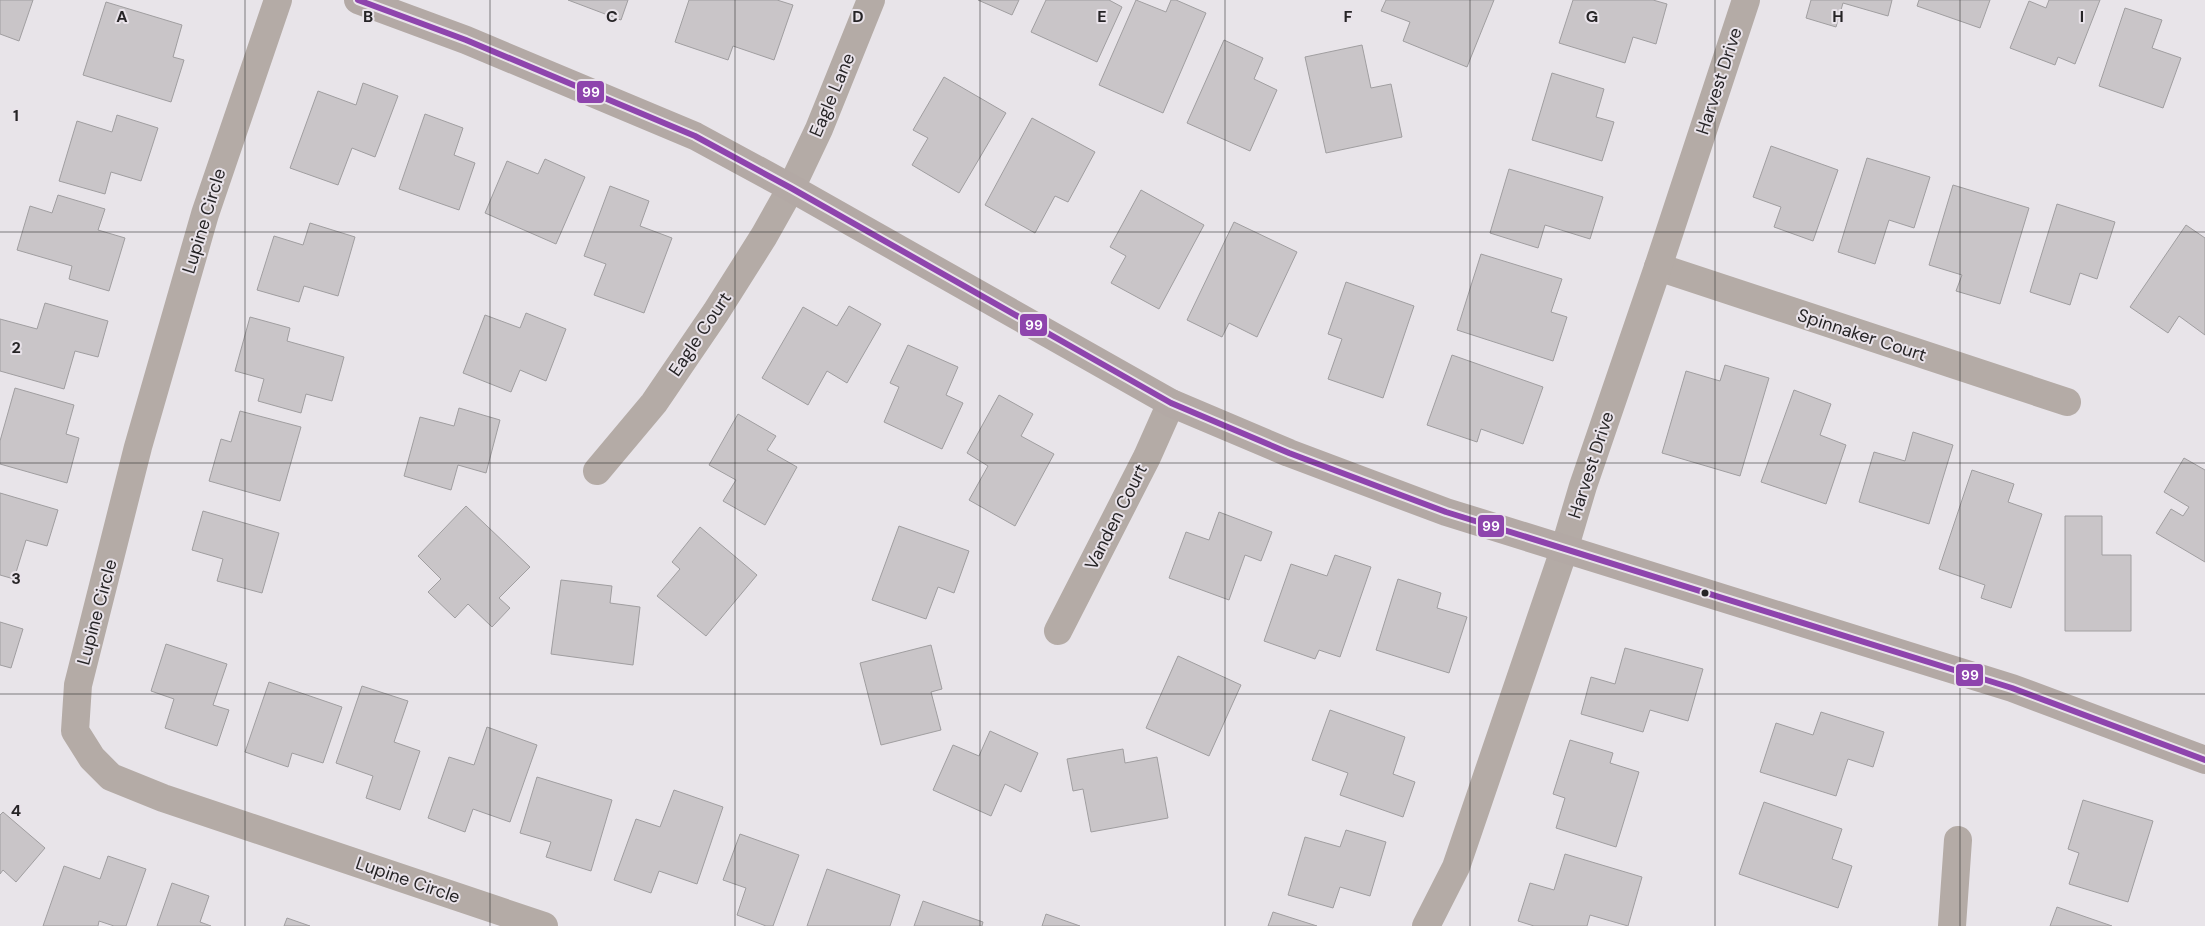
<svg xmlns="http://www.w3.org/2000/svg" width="2205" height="926" viewBox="0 0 2205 926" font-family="'DM Sans',sans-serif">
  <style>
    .building { fill: #c9c5c8; stroke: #a09ea0 }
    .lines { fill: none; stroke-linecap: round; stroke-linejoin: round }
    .street { stroke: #b4aba6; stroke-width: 28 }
    .secondary { stroke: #b3a9a5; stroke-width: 28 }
    .bus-1-casing { stroke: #e9e3ea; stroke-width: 10 }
    .bus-1 { stroke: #8e44ad; stroke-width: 6 }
    .grid { fill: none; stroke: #262426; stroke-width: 1; stroke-opacity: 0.55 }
    .bus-dot { fill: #262426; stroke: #e9e3ea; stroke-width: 2 }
    .labels { text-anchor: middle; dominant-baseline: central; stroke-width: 4; stroke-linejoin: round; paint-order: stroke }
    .street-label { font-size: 18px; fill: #262426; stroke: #e9e3ea }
    .grid-label { font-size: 16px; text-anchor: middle; font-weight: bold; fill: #262426; stroke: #e9e3ea; stroke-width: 4; stroke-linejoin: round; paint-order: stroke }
    .line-badge { stroke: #e9e3ea; stroke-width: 2 }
    .badge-label { font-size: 14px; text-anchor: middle; font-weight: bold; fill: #fff }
  </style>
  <rect width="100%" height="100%" fill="#e8e4e9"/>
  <g class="building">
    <path d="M 0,0 L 33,0 L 19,41 L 0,34 Z"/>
    <path d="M 568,0 L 628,0 L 621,20 Z"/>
    <path d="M 689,0 L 777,0 L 793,5 L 774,60 L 733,46 L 728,60 L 675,42 Z"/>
    <path d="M 978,0 L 1019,0 L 1012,15 Z"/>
    <path d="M 1046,0 L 1109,0 L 1122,7 L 1097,62 L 1031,32 Z"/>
    <path d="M 1136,0 L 1166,12 L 1171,0 L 1176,0 L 1206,13 L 1163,113 L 1099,85 Z"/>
    <path d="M 1386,0 L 1494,0 L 1467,67 L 1403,41 L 1410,22 L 1381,11 Z"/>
    <path d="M 1573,0 L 1653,0 L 1667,4 L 1656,44 L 1633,37 L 1625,63 L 1559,43 Z"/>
    <path d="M 1811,0 L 1892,0 L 1888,16 L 1843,3 L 1836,27 L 1806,18 Z"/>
    <path d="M 1919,0 L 1990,0 L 1980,28 L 1917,6 Z"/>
    <path d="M 2049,0 L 2100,0 L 2075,64 L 2058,57 L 2055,65 L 2010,48 L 2029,1 L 2046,8 Z"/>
    <path d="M 106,2 L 182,25 L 173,57 L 184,60 L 171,102 L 83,75 Z"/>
    <path d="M 2125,8 L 2162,20 L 2152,48 L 2181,58 L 2163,108 L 2099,86 Z"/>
    <path d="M 1224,40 L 1263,58 L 1254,79 L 1277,90 L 1250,151 L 1187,123 Z"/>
    <path d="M 1362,45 L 1371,88 L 1391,84 L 1402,137 L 1326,153 L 1305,57 Z"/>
    <path d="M 1552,73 L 1604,89 L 1596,117 L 1614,122 L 1602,161 L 1532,140 Z"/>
    <path d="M 944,77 L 1006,113 L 959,193 L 912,165 L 928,138 L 913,130 Z"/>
    <path d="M 363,83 L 398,96 L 375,157 L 352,148 L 338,185 L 290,168 L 318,91 L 356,105 Z"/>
    <path d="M 425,114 L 463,128 L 454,155 L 475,163 L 459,210 L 399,189 Z"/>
    <path d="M 117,115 L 158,128 L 141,181 L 111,172 L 105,194 L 59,181 L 77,121 L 112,132 Z"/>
    <path d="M 1032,118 L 1095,152 L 1068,202 L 1055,196 L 1035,233 L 985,205 Z"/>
    <path d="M 1771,146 L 1838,170 L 1813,241 L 1774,227 L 1781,207 L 1753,197 Z"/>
    <path d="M 1867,158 L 1930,177 L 1914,228 L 1889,220 L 1875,264 L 1838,252 Z"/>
    <path d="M 545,159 L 585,177 L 556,244 L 485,213 L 507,161 L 538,174 Z"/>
    <path d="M 1509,169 L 1603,197 L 1590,239 L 1545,225 L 1538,248 L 1490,233 Z"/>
    <path d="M 1953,185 L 2029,208 L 2000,304 L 1956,291 L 1962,275 L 1929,265 Z"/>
    <path d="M 610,186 L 649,201 L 640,226 L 672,238 L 644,313 L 594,295 L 606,264 L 584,256 Z"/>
    <path d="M 1141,190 L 1204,225 L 1159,309 L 1111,283 L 1126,256 L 1110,247 Z"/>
    <path d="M 58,195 L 105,209 L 98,230 L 125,238 L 109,291 L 69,279 L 72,266 L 17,250 L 30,206 L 52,213 Z"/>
    <path d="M 2057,204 L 2115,222 L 2097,279 L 2080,273 L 2070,305 L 2030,292 Z"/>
    <path d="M 1234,222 L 1297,252 L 1257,337 L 1229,323 L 1222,337 L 1187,320 Z"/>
    <path d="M 310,223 L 355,237 L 338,296 L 304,286 L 299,302 L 257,290 L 274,236 L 303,245 Z"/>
    <path d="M 2186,225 L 2205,238 L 2205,335 L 2179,316 L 2168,333 L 2130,307 Z"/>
    <path d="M 1481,254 L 1562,279 L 1551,312 L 1567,317 L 1553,361 L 1457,330 Z"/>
    <path d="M 1346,282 L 1414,306 L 1383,398 L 1328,379 L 1342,339 L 1328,334 Z"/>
    <path d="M 45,303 L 108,321 L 98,357 L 75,351 L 64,389 L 0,371 L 0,319 L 37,329 Z"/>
    <path d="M 849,306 L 881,324 L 847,383 L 827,371 L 808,405 L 762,378 L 803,307 L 837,326 Z"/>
    <path d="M 526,313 L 566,329 L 546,381 L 520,370 L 511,392 L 463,373 L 485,315 L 520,328 Z"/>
    <path d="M 250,317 L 290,328 L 287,341 L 344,357 L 332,401 L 306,394 L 301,413 L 258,401 L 264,379 L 235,371 Z"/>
    <path d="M 908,345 L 958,367 L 946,395 L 963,403 L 942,449 L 884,422 L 899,387 L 890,383 Z"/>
    <path d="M 1452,355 L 1543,387 L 1523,444 L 1481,429 L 1477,442 L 1427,425 Z"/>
    <path d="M 1725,365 L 1769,378 L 1740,476 L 1662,453 L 1686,371 L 1720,381 Z"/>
    <path d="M 15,388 L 74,405 L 66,434 L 79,438 L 67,483 L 0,464 L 0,441 Z"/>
    <path d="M 1794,390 L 1831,404 L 1820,435 L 1846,445 L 1826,504 L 1761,482 Z"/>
    <path d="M 999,395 L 1033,414 L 1021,436 L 1054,454 L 1015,526 L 969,500 L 988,466 L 967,453 Z"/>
    <path d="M 459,408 L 500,420 L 486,473 L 458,465 L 451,490 L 404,476 L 420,417 L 454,426 Z"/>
    <path d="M 240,411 L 301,427 L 280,501 L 209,481 L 221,439 L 231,442 Z"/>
    <path d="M 738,414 L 776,436 L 767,450 L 797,467 L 765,525 L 723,501 L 736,480 L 709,465 Z"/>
    <path d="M 1913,432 L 1953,445 L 1929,524 L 1859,502 L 1874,452 L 1905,461 Z"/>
    <path d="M 2184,458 L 2205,470 L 2205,562 L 2156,533 L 2171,509 L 2183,516 L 2189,507 L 2164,492 Z"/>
    <path d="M 1972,470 L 2014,484 L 2008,502 L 2042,514 L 2011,608 L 1981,598 L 1985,585 L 1939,569 Z"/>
    <path d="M 0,493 L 58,510 L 47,546 L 26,540 L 14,579 L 0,575 Z"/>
    <path d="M 466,506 L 530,567 L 499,598 L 510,608 L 492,627 L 468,604 L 455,618 L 428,592 L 441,579 L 418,556 Z"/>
    <path d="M 203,511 L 279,533 L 262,593 L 217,581 L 223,559 L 192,550 Z"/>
    <path d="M 1219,512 L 1272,532 L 1261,561 L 1245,555 L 1229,600 L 1169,578 L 1186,532 L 1209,540 Z"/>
    <path d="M 2065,516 L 2102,516 L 2102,555 L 2131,555 L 2131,631 L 2065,631 Z"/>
    <path d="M 899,526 L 969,551 L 954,593 L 938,587 L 926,619 L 872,600 Z"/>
    <path d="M 700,527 L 757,575 L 706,636 L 657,596 L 680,569 L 672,562 Z"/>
    <path d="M 1335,555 L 1371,567 L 1340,657 L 1319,650 L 1315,659 L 1264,641 L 1291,564 L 1327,576 Z"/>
    <path d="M 1398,579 L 1441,593 L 1437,608 L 1467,617 L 1449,673 L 1376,650 Z"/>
    <path d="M 561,580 L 612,586 L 610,603 L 640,607 L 633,665 L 551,654 Z"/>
    <path d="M 0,622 L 23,629 L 11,668 L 0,665 Z"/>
    <path d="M 166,644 L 227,664 L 213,705 L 229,710 L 217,746 L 165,728 L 174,699 L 151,691 Z"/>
    <path d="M 931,645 L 942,689 L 931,692 L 941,730 L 881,745 L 860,663 Z"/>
    <path d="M 1625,648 L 1703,669 L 1688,721 L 1650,710 L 1643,732 L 1581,714 L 1591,677 L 1615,684 Z"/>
    <path d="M 1178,656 L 1241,685 L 1209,756 L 1146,728 Z"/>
    <path d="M 269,682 L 342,707 L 323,763 L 292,753 L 288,767 L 245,752 Z"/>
    <path d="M 362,686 L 408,701 L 394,742 L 420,751 L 400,810 L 366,798 L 373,776 L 336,763 Z"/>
    <path d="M 1330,710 L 1405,737 L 1393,774 L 1415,782 L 1403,817 L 1340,795 L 1348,773 L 1312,760 Z"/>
    <path d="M 1821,712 L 1884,732 L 1873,767 L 1848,759 L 1836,796 L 1760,772 L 1776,723 L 1813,735 Z"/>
    <path d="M 487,727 L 537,745 L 510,822 L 473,809 L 465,832 L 428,818 L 449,757 L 474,765 Z"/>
    <path d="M 990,731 L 1038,753 L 1021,792 L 1005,784 L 991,816 L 933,790 L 953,745 L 979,756 Z"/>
    <path d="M 1570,740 L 1613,753 L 1610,763 L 1639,772 L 1616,847 L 1556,828 L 1565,798 L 1553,794 Z"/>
    <path d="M 1123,749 L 1125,763 L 1157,757 L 1168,818 L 1091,832 L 1083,789 L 1073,791 L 1067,759 Z"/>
    <path d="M 537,777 L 612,800 L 591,871 L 546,857 L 551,842 L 520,833 Z"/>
    <path d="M 674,790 L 723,807 L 697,884 L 659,871 L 651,893 L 614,880 L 636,819 L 660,827 Z"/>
    <path d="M 2083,800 L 2153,821 L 2128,902 L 2069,884 L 2079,853 L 2068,849 Z"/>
    <path d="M 1764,802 L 1842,829 L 1832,859 L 1852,866 L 1838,908 L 1739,874 Z"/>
    <path d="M 3,812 L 45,848 L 16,882 L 3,870 L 0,874 L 0,815 Z"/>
    <path d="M 1346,830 L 1386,842 L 1370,896 L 1340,887 L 1333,908 L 1288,895 L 1305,837 L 1340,847 Z"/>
    <path d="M 740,834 L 799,855 L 773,926 L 766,926 L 737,915 L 746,888 L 723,880 Z"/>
    <path d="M 1565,854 L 1642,877 L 1628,926 L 1590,915 L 1587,926 L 1534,926 L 1518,921 L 1530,883 L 1554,890 Z"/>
    <path d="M 108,856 L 146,869 L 126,926 L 114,926 L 99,921 L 98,926 L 43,926 L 64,866 L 100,879 Z"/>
    <path d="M 827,869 L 900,895 L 890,926 L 807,926 Z"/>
    <path d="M 172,883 L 209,896 L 200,922 L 211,926 L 157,926 Z"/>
    <path d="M 923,901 L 983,922 L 982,926 L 914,926 Z"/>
    <path d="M 2057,907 L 2112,926 L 2050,926 Z"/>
    <path d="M 1273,912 L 1317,926 L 1268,926 Z"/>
    <path d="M 1046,914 L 1080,926 L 1042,926 Z"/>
    <path d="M 287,918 L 310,926 L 284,926 Z"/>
  </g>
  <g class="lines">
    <g class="street">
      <path d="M 278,0 L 205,214 L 138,447 L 78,685 L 75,731 L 92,758 L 111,777 L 163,798 L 544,926"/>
      <path d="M 1658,267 L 2067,402"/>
      <path d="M 597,471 L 654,403 L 716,312 L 764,236 L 791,188 L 819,129 L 871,0"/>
      <path d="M 1058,631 L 1147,457 L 1171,403"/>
      <path d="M 1426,926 L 1456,867 L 1564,550 L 1583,486 L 1658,267 L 1746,0"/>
      <path d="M 1952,926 L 1958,840"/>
    </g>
    <path class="secondary" d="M 358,0 L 466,40 L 695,136 L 791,188 L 1171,403 L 1289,453 L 1446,512 L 2012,688 L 2205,760"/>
    <defs>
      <path id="bus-1" d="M 358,0 L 466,40 L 695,136 L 791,188 L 1171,403 L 1289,453 L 1446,512 L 2012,688 L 2205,760"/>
    </defs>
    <use href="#bus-1" class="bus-1-casing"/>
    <use href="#bus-1" class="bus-1"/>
  </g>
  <path class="grid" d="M 245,0 L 245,926M 490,0 L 490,926M 735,0 L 735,926M 980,0 L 980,926M 1225,0 L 1225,926M 1470,0 L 1470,926M 1715,0 L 1715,926M 1960,0 L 1960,926M 0,232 L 2205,232M 0,463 L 2205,463M 0,694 L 2205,694"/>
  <circle class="bus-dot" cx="1705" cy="593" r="4.5"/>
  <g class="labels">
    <g class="street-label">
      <text transform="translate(1719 81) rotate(-72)">Harvest Drive</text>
      <text transform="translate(832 95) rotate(-67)">Eagle Lane</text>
      <text transform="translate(204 221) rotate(-73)">Lupine Circle</text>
      <text transform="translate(700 334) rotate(-56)">Eagle Court</text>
      <text transform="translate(1862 335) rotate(18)">Spinnaker Court</text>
      <text transform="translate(1591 465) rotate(-72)">Harvest Drive</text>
      <text transform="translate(1116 517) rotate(-63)">Vanden Court</text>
      <text transform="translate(97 612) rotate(-75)">Lupine Circle</text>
      <text transform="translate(408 880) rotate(19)">Lupine Circle</text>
    </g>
  </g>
  <g class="grid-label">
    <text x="122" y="22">A</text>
    <text x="368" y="22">B</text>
    <text x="612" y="22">C</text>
    <text x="858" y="22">D</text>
    <text x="1102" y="22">E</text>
    <text x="1348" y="22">F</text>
    <text x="1592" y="22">G</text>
    <text x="1838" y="22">H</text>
    <text x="2082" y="22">I</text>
    <text x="16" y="121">1</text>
    <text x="16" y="353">2</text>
    <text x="16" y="584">3</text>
    <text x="16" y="816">4</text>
  </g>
  <g class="line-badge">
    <rect x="576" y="80" width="29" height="24" rx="5" fill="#8e44ad"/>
    <rect x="1019" y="313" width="29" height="24" rx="5" fill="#8e44ad"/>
    <rect x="1477" y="514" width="28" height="24" rx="5" fill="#8e44ad"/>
    <rect x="1955" y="663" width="29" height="24" rx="5" fill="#8e44ad"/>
  </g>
  <g class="badge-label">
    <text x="591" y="97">99</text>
    <text x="1034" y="330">99</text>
    <text x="1491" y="531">99</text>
    <text x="1970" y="680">99</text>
  </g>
</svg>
